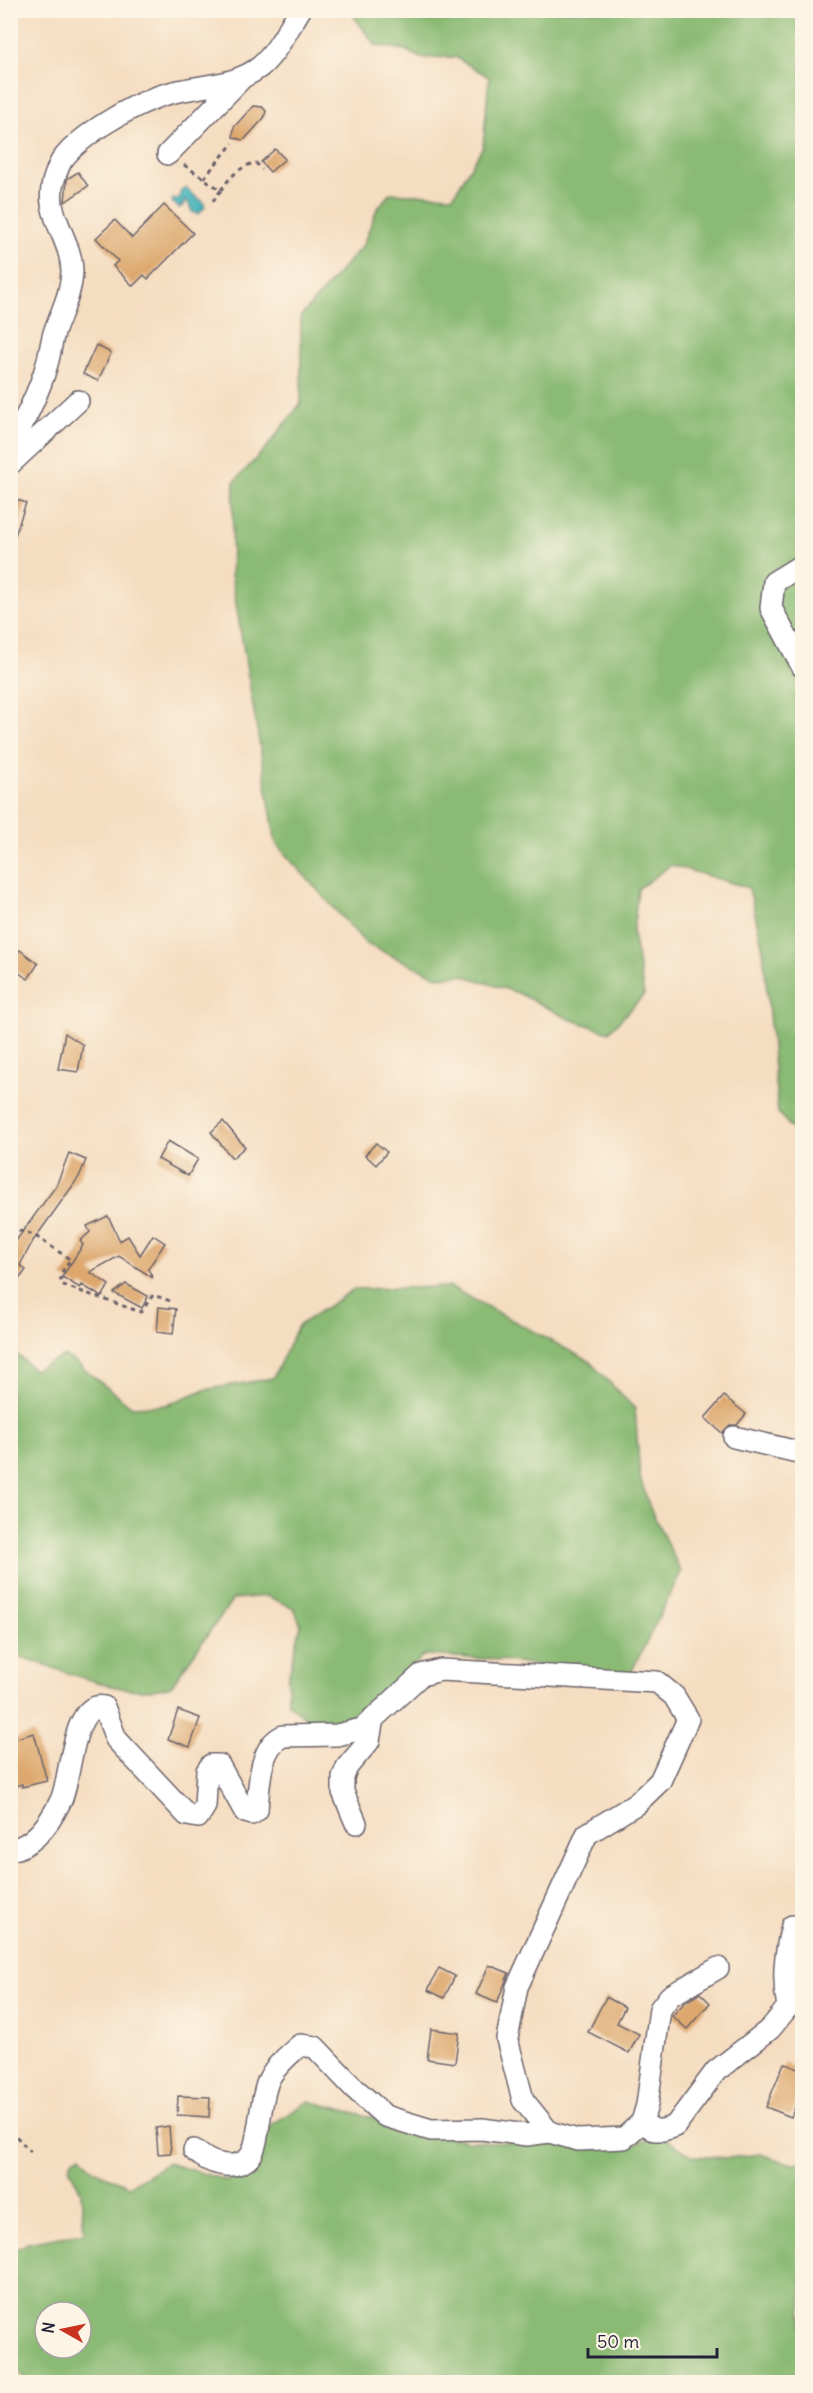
<svg xmlns="http://www.w3.org/2000/svg" width="813" height="2393" viewBox="0 0 813 2393" font-family="Delius,sans-serif">
  <style>
    .forest { fill: #8aba73; stroke: #566e57; stroke-width: 1.5; fill-rule: evenodd }
    .water { fill: #43b3b9; stroke: #326a7a; stroke-width: 1.5 }
    .building { fill: #dda76d }
    .lines { fill: none; stroke-linecap: round; stroke-linejoin: round }
    .minor-casing { stroke: #6c636a; stroke-width: 24 }
    .path { stroke: #6c636a; stroke-width: 3; stroke-dasharray: 4.5 4.5; stroke-linecap: butt }
    .minor { stroke: #fff; stroke-width: 21 }
  </style>
  <rect width="100%" height="100%" fill="#fcf5e5"/>
  <filter id="ink" filterUnits="userSpaceOnUse"><feTurbulence type="fractalNoise" baseFrequency=".0167" numOctaves="2"/><feDisplacementMap in="SourceGraphic" scale="12" xChannelSelector="R" yChannelSelector="G"/><feConvolveMatrix kernelMatrix="1 2 1 2 8 2 1 2 1" color-interpolation-filters="sRGB"/></filter>
  <filter id="wash" filterUnits="userSpaceOnUse"><feTurbulence type="fractalNoise" baseFrequency=".008" numOctaves="4" result="noise"/><feDisplacementMap in="SourceGraphic" scale="24" xChannelSelector="R" yChannelSelector="G"/><feGaussianBlur stdDeviation="1.35" result="paint"/><feColorMatrix in="noise" values="0 0 0 0 0 0 0 0 0 0 0 0 0 0 0 0 0 1.4 0 .05"/><feComposite in="paint" operator="in"/></filter>
  <g filter="url(#wash)">
    <rect width="100%" height="100%" fill="#f5ddc1"/>
    <g class="forest">
      <path d="M 350,11 L 802,11 L 802,1140 L 778,1113 L 763,949 L 749,888 L 671,865 L 638,889 L 633,933 L 644,995 L 609,1032 L 569,1019 L 518,993 L 462,975 L 438,977 L 366,944 L 276,844 L 231,574 L 234,482 L 267,447 L 301,403 L 301,316 L 363,245 L 377,209 L 390,193 L 453,196 L 483,147 L 489,77 L 455,57 L 421,58 L 405,50 L 375,45 Z"/>
      <path d="M 450,1287 L 589,1361 L 635,1409 L 640,1478 L 650,1508 L 681,1572 L 629,1677 L 500,1660 L 424,1655 L 382,1699 L 333,1724 L 310,1721 L 288,1704 L 288,1678 L 301,1625 L 294,1608 L 267,1596 L 233,1599 L 171,1686 C 124,1702 57,1666 11,1654 L 10,1348 L 34,1370 L 64,1356 L 71,1359 L 132,1407 L 166,1405 L 204,1390 L 273,1378 L 298,1326 L 354,1289 Z"/>
      <path d="M 309,2101 L 466,2141 L 629,2145 L 662,2136 L 692,2156 L 729,2158 L 760,2154 L 793,2164 L 802,2163 L 802,2382 L 29,2382 L 21,2375 L 11,2357 L 10,2253 L 28,2243 L 84,2233 L 81,2192 L 69,2167 L 73,2159 L 81,2155 L 94,2170 L 129,2186 L 168,2163 L 228,2181 L 255,2164 L 271,2125 ZM 45,2312 L 81,2312 L 81,2348 L 45,2348 Z"/>
    </g>
    <path class="water" d="M 186,188 L 198,199 L 203,201 L 205,207 L 198,214 L 192,212 L 188,202 L 184,201 L 183,206 L 179,208 L 172,202 L 173,199 L 179,199 L 181,190 Z"/>
    <g id="blocks">
      <g class="building">
        <path d="M 253,106 L 262,107 L 266,111 L 264,118 L 245,139 L 242,140 L 233,137 L 234,127 Z"/>
        <path d="M 275,149 L 285,159 L 270,172 L 261,162 Z"/>
        <path d="M 78,172 L 88,186 L 65,202 L 67,179 Z"/>
        <path d="M 164,205 L 193,233 L 148,279 L 144,275 L 133,286 L 113,266 L 118,261 L 96,238 L 115,220 L 132,238 Z"/>
        <path d="M 96,345 L 111,353 L 98,381 L 83,374 Z"/>
        <path d="M 10,497 L 26,503 L 13,541 L 10,540 Z"/>
        <path d="M 10,947 L 18,952 L 20,950 L 38,964 L 28,979 L 10,967 Z"/>
        <path d="M 65,1033 L 83,1045 L 78,1072 L 58,1069 Z"/>
        <path d="M 223,1121 L 245,1147 L 232,1158 L 211,1132 Z"/>
        <path d="M 168,1141 L 198,1159 L 188,1176 L 158,1159 Z"/>
        <path d="M 376,1143 L 387,1152 L 376,1165 L 365,1155 Z"/>
        <path d="M 69,1153 L 86,1160 L 79,1177 L 33,1241 L 20,1265 L 26,1270 L 10,1291 L 10,1249 L 56,1186 Z"/>
        <path d="M 108,1216 L 120,1241 L 128,1236 L 140,1255 L 153,1235 L 165,1243 L 148,1269 L 153,1278 L 119,1256 L 90,1272 L 109,1285 L 102,1297 L 82,1285 L 80,1288 L 62,1277 L 83,1245 L 80,1241 L 90,1232 L 87,1226 Z"/>
        <path d="M 126,1284 L 148,1296 L 142,1308 L 114,1293 Z"/>
        <path d="M 159,1307 L 176,1309 L 173,1334 L 157,1332 Z"/>
        <path d="M 724,1396 L 746,1414 L 737,1425 L 730,1425 L 722,1433 L 705,1418 Z"/>
        <path d="M 178,1710 L 200,1718 L 190,1747 L 168,1739 Z"/>
        <path d="M 34,1733 L 47,1781 L 22,1787 L 22,1784 L 16,1786 L 10,1764 L 10,1740 Z"/>
        <path d="M 489,1965 L 509,1973 L 497,2003 L 476,1994 Z"/>
        <path d="M 439,1968 L 455,1976 L 444,1998 L 428,1990 Z"/>
        <path d="M 700,1993 L 710,2003 L 687,2029 L 672,2016 L 684,2003 Z"/>
        <path d="M 606,1997 L 625,2007 L 617,2023 L 639,2034 L 629,2053 L 588,2032 Z"/>
        <path d="M 431,2029 L 459,2033 L 455,2063 L 427,2059 Z"/>
        <path d="M 784,2063 L 802,2071 L 802,2090 L 791,2117 L 766,2107 Z"/>
        <path d="M 178,2096 L 210,2097 L 209,2117 L 177,2115 Z"/>
        <path d="M 169,2126 L 171,2153 L 158,2154 L 156,2128 Z"/>
      </g>
    </g>
  </g>
  <g filter="url(#ink)">
    <use href="#blocks" fill-opacity="0" stroke="#6c636a" stroke-width="1.5"/>
    <g class="lines">
      <defs>
        <g id="minor">
          <path d="M 168,154 L 243,77"/>
          <path d="M 10,447 C 24,421 39,393 47,364 C 50,354 51,343 54,333 C 61,312 71,295 72,272 C 72,237 41,213 55,176 C 57,171 59,164 62,160 C 83,132 140,100 174,92 C 202,85 237,86 261,66 C 277,52 288,29 300,10"/>
          <path d="M 10,464 L 78,401"/>
          <path d="M 802,565 L 774,582 L 771,608 L 802,666"/>
          <path d="M 734,1437 L 802,1453"/>
          <path d="M 356,1823 L 343,1792 L 343,1777 L 347,1767 L 369,1741 L 373,1718"/>
          <path d="M 10,1850 C 35,1846 51,1821 61,1800 C 71,1780 72,1700 104,1707 L 116,1739 L 187,1815 L 198,1817 L 205,1806 L 207,1771 L 211,1765 L 219,1765 L 245,1812 L 252,1814 L 257,1810 C 259,1787 259,1746 283,1736 L 337,1735 L 362,1729 L 421,1675 L 441,1670 L 657,1682 L 674,1696 L 688,1719 L 660,1781 L 636,1804 L 587,1834 L 517,1987 L 507,2039 L 523,2100 L 549,2132 L 578,2140 L 624,2138 L 642,2122 L 647,2105 L 660,2009 L 670,1996 L 718,1968"/>
          <path d="M 642,2122 L 654,2130 L 663,2130 L 675,2126 L 716,2071 L 770,2029 L 788,2007 C 782,1978 785,1954 792,1926"/>
          <path d="M 194,2150 C 205,2159 211,2163 226,2165 C 235,2166 246,2163 251,2155 C 260,2141 259,2100 269,2079 C 275,2066 289,2055 300,2045 L 315,2047 L 354,2088 L 385,2116 L 431,2130 L 482,2129 L 527,2135 L 549,2132"/>
        </g>
      </defs>
      <use href="#minor" class="minor-casing"/>
      <g class="path">
        <path d="M 184,165 L 221,190 L 213,201"/>
        <path d="M 204,178 L 233,143"/>
        <path d="M 221,190 C 229,178 241,165 256,163 L 262,170"/>
        <path d="M 10,1228 L 34,1235 L 71,1260 L 64,1267 L 60,1282 L 65,1286 L 141,1312 L 153,1295 L 173,1302"/>
        <path d="M 10,2130 L 31,2152"/>
      </g>
      <use href="#minor" class="minor"/>
    </g>
  </g>
  <rect width="813" height="2393" fill="none" stroke="#fcf5e5" stroke-width="36"/>
  <g transform="translate(63 2330) rotate(279)"><circle r="28" fill="#fcf5e5" stroke="#a5a1a1" stroke-width="1.5"/>
  <path d="M0-4.5L10 22L0 15L-10 22Z" fill="#c8321e"/>
  <text y="-9" font-size="16" font-weight="bold" text-anchor="middle" fill="#22223b">N</text>
  </g>
  <path d="M588 2348v9h129v-9" fill="none" stroke="#22223b" stroke-width="3"/>
  <text x="597" y="2348" font-size="18" fill="#22223b" stroke="#fcf5e5" stroke-width="4.5" paint-order="stroke">50 m</text>
</svg>
